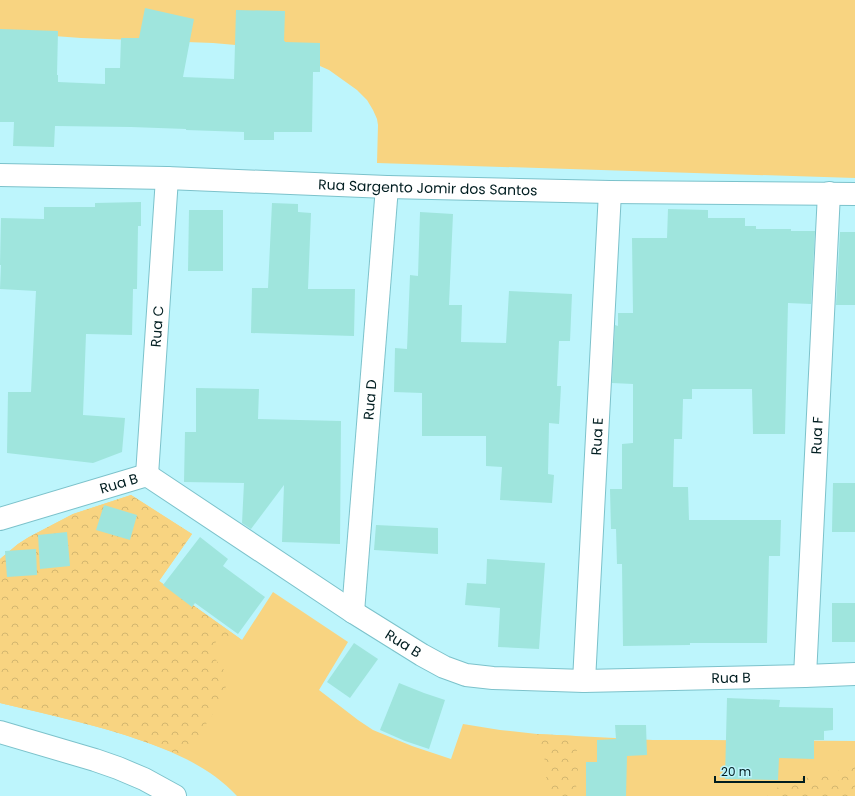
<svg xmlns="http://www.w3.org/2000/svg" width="855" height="796" viewBox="0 0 855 796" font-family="Poppins,sans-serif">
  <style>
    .grass { fill: #f8d481 }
    .forest { fill: url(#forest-crowns) }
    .building { fill: #9fe5dd }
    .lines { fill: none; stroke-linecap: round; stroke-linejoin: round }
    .street-casing { stroke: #7cc2cb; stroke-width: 24 }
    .secondary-casing { stroke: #7cc2cb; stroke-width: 24 }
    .street { stroke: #fff; stroke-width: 22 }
    .secondary { stroke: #fff; stroke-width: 22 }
    .labels { text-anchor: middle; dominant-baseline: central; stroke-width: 3.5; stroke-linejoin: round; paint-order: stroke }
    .street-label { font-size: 14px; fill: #001d20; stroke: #bdf5fc }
  </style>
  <defs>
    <pattern id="forest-crowns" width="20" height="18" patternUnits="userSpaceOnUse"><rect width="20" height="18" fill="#f8d481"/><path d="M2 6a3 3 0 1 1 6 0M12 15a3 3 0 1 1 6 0" fill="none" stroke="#d3b66f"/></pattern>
  </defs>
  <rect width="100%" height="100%" fill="#bdf5fc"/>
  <g class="grass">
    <path d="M 0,0 L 855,0 L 855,178 L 377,163 L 378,125 L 377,119 L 373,110 L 367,100 L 357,90 L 329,70 L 311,62 L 247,46 L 213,43 L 81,38 L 0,32 Z"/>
    <path d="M 131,495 L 192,534 L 159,581 L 242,640 L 273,592 L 348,642 L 319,690 L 358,720 L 373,730 L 412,746 L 451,759 L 463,724 L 500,730 L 537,734 L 653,740 L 709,740 L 855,741 L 855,796 L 237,796 C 206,763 166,749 125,735 C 84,722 42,713 0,703 L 0,559 L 18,544 L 29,537 L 73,514 Z"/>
  </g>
  <g class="forest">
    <path d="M 131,495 L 192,534 L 159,581 L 242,640 C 232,637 218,634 213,647 C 209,659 225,666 227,677 C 227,680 226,683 226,686 C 222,704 212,714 203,729 C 199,735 197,742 193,748 C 191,752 188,755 186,758 C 127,731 62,718 0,703 L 0,559 L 18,544 L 29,537 L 73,514 Z"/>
    <path d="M 537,734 L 576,736 L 578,772 L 575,796 L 548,796 L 544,754 Z"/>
    <path d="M 855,764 L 855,796 L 767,796 L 775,789 L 794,779 L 815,777 L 833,774 L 846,766 Z"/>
  </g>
  <g class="building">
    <path d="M 145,8 L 194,19 L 183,77 L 234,79 L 236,10 L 285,11 L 284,41 L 285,41 L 285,42 L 320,43 L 320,72 L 313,72 L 312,132 L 274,132 L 274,140 L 244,140 L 244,132 L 186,130 L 186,129 L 131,127 L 55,126 L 54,147 L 13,146 L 14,122 L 0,122 L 0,29 L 58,31 L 57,75 L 58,75 L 58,82 L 105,84 L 105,68 L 120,68 L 121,38 L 139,38 Z"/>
    <path d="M 141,202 L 141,226 L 138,226 L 137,289 L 133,289 L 132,335 L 86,334 L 83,415 L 125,418 L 122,452 L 93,463 L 7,453 L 8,392 L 31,392 L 36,291 L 0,289 L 1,265 L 0,265 L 1,218 L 44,219 L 44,207 L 95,207 L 95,203 Z"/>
    <path d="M 272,203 L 298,204 L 298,212 L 311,213 L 308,289 L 355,289 L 354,336 L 251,333 L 252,288 L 268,288 Z"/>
    <path d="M 668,209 L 708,210 L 708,218 L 745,218 L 745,226 L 756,226 L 756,229 L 791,229 L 791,231 L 815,231 L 811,304 L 788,303 L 785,434 L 753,434 L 752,389 L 692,389 L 692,399 L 683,399 L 682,439 L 674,439 L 673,487 L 688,487 L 689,520 L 781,520 L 780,556 L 769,556 L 767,643 L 690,643 L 690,645 L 623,646 L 622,564 L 617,564 L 616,529 L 611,529 L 610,489 L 622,489 L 622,444 L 633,443 L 633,384 L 612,383 L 615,325 L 618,326 L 618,313 L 633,313 L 632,238 L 667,238 Z"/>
    <path d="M 189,210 L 223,210 L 223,271 L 188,271 Z"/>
    <path d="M 420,212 L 453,214 L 449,305 L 462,305 L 461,342 L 506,343 L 509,291 L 572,294 L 570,341 L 559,341 L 557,386 L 561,386 L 559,424 L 549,423 L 548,474 L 554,475 L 552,503 L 500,500 L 502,467 L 486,466 L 486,436 L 422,436 L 422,393 L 394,392 L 395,348 L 407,349 L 410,275 L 418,276 Z"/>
    <path d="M 840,232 L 855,232 L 855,305 L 836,305 Z"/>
    <path d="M 196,388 L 259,389 L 258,419 L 341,421 L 340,544 L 282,542 L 284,485 L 251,529 L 242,523 L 244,483 L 184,482 L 185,432 L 196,432 Z"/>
    <path d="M 833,483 L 855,483 L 855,532 L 832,532 Z"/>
    <path d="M 104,505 L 137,515 L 130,540 L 96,530 Z"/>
    <path d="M 376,525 L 438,528 L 438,554 L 374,550 Z"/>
    <path d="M 67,532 L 70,566 L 40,569 L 38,535 Z"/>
    <path d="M 200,537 L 228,559 L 223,566 L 265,597 L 238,634 L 195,603 L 192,607 L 163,585 Z"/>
    <path d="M 36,549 L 37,575 L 7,577 L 5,551 Z"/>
    <path d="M 487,559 L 545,563 L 539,649 L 498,647 L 500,608 L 465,605 L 467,583 L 486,584 Z"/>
    <rect x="832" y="603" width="23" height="39"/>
    <path d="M 354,643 L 378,659 L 350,698 L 327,682 Z"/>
    <path d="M 399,683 L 424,693 L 445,700 L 429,749 L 405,741 L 380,730 Z"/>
    <path d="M 727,698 L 780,700 L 779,707 L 833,708 L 833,730 L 824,731 L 824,740 L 814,740 L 814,759 L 779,758 L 778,780 L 725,779 Z"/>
    <path d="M 615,725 L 646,725 L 647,755 L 627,756 L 626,796 L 586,796 L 586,762 L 597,762 L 597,740 L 616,739 Z"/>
  </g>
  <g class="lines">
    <defs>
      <g id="street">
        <path id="s1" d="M 0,175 L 167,178 L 387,187 L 610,192 L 855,194"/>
        <path id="s2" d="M 147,475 L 167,178"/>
        <path id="s3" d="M 0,519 L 147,475 L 353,612 L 422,655 L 444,667 L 466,675 L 493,678 L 584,681 L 805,676 L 855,674"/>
        <path id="s4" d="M 353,612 L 387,187"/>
        <path id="s5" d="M 805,676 L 829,193"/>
        <path id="s6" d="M 584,681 L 610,192"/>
      </g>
      <path id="secondary" d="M 0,732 L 95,760 L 118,768 L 144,779 L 175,796"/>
    </defs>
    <use href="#street" class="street-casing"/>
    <use href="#secondary" class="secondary-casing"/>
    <use href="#street" class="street"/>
    <use href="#secondary" class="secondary"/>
  </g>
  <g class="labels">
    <g class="street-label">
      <text stroke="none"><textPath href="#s1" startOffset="428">Rua Sargento Jomir dos Santos</textPath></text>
      <text stroke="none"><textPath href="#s2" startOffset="149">Rua C</textPath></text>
      <text stroke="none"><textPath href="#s4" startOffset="213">Rua D</textPath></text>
      <text stroke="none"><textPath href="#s5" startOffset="241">Rua F</textPath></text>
      <text stroke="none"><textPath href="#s6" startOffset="245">Rua E</textPath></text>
      <text stroke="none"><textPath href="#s3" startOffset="124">Rua B</textPath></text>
      <text stroke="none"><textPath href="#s3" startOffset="460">Rua B</textPath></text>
      <text stroke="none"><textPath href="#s3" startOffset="796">Rua B</textPath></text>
    </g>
  </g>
  <path d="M715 776v6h89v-6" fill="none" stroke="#001d20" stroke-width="2"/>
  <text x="721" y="776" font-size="12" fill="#001d20" stroke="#bdf5fc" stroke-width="3" paint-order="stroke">20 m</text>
</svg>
